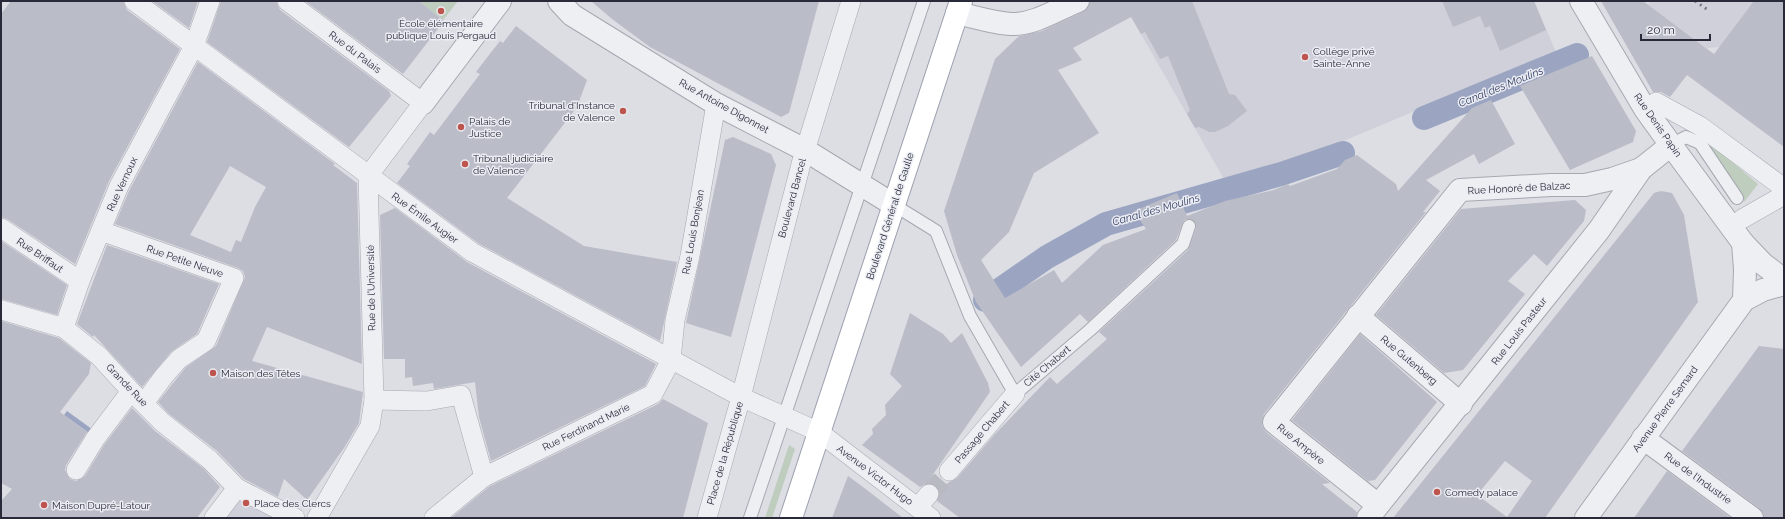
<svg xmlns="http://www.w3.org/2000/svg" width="1785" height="519" viewBox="0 0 1785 519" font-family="Raleway,sans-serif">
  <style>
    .built { fill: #cfd0d9 }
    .green { fill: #bfcdbe }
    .water { fill: #9ba5c1 }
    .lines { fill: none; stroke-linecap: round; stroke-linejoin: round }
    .canal { stroke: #9ba5c1; stroke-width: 24 }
    .building { fill: #babcc7; fill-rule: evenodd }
    .pedestrian-tunnel { stroke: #b8bac2; stroke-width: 19; stroke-dasharray: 19 10; stroke-linecap: butt }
    .service-casing { stroke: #a6a8b1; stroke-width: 14 }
    .pedestrian-casing { stroke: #a6a8b1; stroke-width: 20 }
    .minor-casing { stroke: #a6a8b1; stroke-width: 24 }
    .primary-casing { stroke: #9da0af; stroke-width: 24 }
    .service { stroke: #eeeff3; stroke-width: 12 }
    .pedestrian { stroke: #eeeff3; stroke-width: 19 }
    .minor { stroke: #eeeff3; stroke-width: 22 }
    .primary { stroke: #fff; stroke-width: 22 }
    .rail { stroke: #787b8c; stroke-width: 3; stroke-dasharray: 2 4; stroke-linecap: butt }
    .poi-dot { fill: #bd554e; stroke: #ebedf3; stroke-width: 1.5 }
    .labels { text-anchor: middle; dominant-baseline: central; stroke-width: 3; stroke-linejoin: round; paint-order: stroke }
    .poi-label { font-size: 10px; fill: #282a39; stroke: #ebedf3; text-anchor: start }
    .street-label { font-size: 10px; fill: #282a39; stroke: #ebedf3 }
    .water-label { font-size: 11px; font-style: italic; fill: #374268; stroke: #ebedf3 }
  </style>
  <rect width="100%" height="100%" fill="#dcdee4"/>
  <g class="built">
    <path d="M 1122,1 L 1534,1 L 1556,52 L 1341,142 L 1274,168 L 1224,179 Z"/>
    <path d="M 1651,1 L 1784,1 L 1784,95 L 1719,47 L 1707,48 L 1648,5 Z"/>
    <path d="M 237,488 L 295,518 L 214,518 Z"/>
  </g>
  <g class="green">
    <path d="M 419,1 L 458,1 L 443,20 Z"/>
    <path d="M 1703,137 L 1758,184 L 1744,202 Z"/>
    <path d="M 789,445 L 795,449 L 772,518 L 765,518 Z"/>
  </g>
  <path class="water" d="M 67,411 L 96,432 L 93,436 L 64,415 Z"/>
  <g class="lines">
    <g class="canal">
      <path d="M 1424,118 L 1577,55"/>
      <path d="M 985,300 L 1047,257 L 1106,224 L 1281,174 L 1343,153"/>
    </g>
  </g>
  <g class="building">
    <path d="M 11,1 L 123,1 L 127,10 L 180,49 L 109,181 L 75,264 L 7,219 L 1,217 L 1,14 Z"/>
    <path d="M 152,1 L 198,1 L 189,28 Z"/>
    <path d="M 221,1 L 276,1 L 280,10 L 389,91 L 391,96 L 349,147 L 207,42 Z"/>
    <path d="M 305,1 L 419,1 L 444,21 L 403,74 Z"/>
    <path d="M 591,1 L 819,1 L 789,113 L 781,117 L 650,47 L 612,19 Z"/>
    <path d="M 1090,1 L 1192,1 L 1229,94 L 1235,95 L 1247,111 L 1228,126 L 1215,132 L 1209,132 L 1199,127 L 1195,128 L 1187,114 L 1190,110 L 1168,56 L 1160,59 L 1145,32 L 1141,34 L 1131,17 L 1073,48 L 1082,60 L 1058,70 L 1099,133 L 1034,173 L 1009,232 L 981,260 L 1005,298 L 1054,270 L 1062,283 L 1103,245 L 1146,229 L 1134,211 L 1177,193 L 1187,216 L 1225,201 L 1274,190 L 1288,184 L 1290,186 L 1337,169 L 1345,160 L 1357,155 L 1396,184 L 1398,191 L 1472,108 L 1491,100 L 1515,144 L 1479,164 L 1474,154 L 1426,180 L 1440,191 L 1423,212 L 1426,212 L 1264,414 L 1262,420 L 1262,426 L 1266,432 L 1330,483 L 1322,484 L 1357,512 L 1356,518 L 960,518 L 937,501 L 939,491 L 949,482 L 957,478 L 995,434 L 1050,377 L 1057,384 L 1107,339 L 1099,332 L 1188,250 L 1196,228 L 1194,221 L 1188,219 L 1184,220 L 1176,240 L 1088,322 L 1080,314 L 1021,367 L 976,302 L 957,255 L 944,211 L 995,59 L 1019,36 L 1042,31 L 1083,12 L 1088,8 Z"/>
    <path d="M 1442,1 L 1534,1 L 1546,30 L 1500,51 L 1490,26 L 1485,28 L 1480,16 L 1453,27 Z"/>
    <path d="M 1601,1 L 1643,1 L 1714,54 L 1754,1 L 1784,1 L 1784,147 L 1687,75 L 1670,97 L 1661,92 L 1653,92 Z"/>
    <path d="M 516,26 L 587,80 L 577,107 L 507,198 L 584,246 L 677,262 L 660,341 L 478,243 L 397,183 L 410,166 L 407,164 L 430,132 L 434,135 L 480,74 L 476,72 L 489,55 L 500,41 L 503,43 Z"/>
    <path d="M 1592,56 L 1636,131 L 1633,142 L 1570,170 L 1520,86 Z"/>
    <path d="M 198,62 L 335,164 L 333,165 L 357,183 L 362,364 L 267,327 L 252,361 L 363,392 L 359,423 L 344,448 L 307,500 L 284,479 L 278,497 L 244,479 L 217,451 L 169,414 L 158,402 L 186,367 L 216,346 L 245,277 L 243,271 L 238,268 L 115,224 L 129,191 ZM 230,166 L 266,187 L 255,207 L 241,242 L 236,240 L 231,252 L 190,235 Z"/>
    <path d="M 733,137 L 771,154 L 776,165 L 731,337 L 686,323 L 725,140 Z"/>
    <path d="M 1661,191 L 1672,193 L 1684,215 L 1698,302 L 1545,518 L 1393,518 L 1654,193 ZM 1505,461 L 1532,481 L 1507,517 L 1477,495 Z"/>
    <path d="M 1575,200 L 1586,210 L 1584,221 L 1547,266 L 1534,254 L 1508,281 L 1525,294 L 1463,370 L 1444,373 L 1376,315 L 1461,209 Z"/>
    <path d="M 395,208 L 467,262 L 656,364 L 645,386 L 491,461 L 479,417 L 475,382 L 434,389 L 433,383 L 413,386 L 412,377 L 405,378 L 405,359 L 384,359 L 380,215 Z"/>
    <path d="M 1,241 L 67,285 L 57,315 L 1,299 Z"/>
    <path d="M 107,245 L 219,284 L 197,334 L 171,352 L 142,387 L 94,335 L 93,337 L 77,324 Z"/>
    <path d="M 910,313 L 943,334 L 951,343 L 962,333 L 988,383 L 990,392 L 927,483 L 920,487 L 862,445 L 873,434 L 872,429 L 886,415 L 885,405 L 902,386 L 890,374 Z"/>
    <path d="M 1,321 L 59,338 L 91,363 L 89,374 L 60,412 L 87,432 L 66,465 L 65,470 L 70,479 L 76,481 L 85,476 L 104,445 L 132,408 L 155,431 L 203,468 L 220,487 L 197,518 L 1,518 L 1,501 L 12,489 L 1,483 Z"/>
    <path d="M 1360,334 L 1437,402 L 1375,480 L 1368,481 L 1292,420 Z"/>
    <path d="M 1759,346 L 1784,349 L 1784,518 L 1764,518 L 1763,513 L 1759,508 L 1682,451 Z"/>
    <path d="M 663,399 L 708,423 L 683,518 L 451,518 L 490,486 L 658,404 Z"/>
    <path d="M 1667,471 L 1731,518 L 1634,518 Z"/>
    <path d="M 848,476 L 863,487 L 903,518 L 832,518 Z"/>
  </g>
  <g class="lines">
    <path class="pedestrian-tunnel" d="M 929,494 L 949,471"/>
    <defs>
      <g id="service">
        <path d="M 1671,145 L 1686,137 L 1700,143 L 1737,198"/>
        <path d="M 894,205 L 936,231 L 970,316 L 1015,394 L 1090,330 L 1183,244 L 1189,226"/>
        <path d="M 750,518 L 924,1"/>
      </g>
      <g id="pedestrian">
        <path d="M 134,1 L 472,252 L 741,397 L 819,432 L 931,518"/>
        <path d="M 287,1 L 423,103 L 368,176 L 374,400 L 370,426 L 317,518"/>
        <path d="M 1656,102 L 1700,126 L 1784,188"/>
        <path d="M 1742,219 L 1784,195"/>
        <path d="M 1,228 L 80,281"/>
        <path d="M 101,231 L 234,278 L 206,341 L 179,359 L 164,376 L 144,403"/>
        <path d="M 1,310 L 64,328 L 99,356 L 131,391 L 162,422 L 210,460 L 237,488 L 295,518"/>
        <path d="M 64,328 L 80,281 L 119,186 L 194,46 L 210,1"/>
        <path d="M 374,400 L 427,401 L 461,395 L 484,477"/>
        <path d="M 76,470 L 95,439 L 131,391"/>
        <path d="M 949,471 L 1015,394"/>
        <path d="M 918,507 L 929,494"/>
        <path d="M 214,518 L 237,488"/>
        <path d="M 434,518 L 484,477 L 653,394 L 671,360 L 675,320 L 690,256 L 716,104"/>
        <path d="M 707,518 L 741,397 L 801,164 L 851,1"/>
      </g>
      <g id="minor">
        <path d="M 559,1 L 572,15 L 716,104 L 805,150 L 894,205"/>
        <path d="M 1581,1 L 1645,109 L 1671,145 L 1743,243 L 1763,264 L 1784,280"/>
        <path d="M 957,13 C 975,17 993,23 1011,24 C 1034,25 1058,9 1078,1"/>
        <path d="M 423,103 L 500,1"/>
        <path d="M 1743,243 L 1745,269 L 1744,300"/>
        <path d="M 1358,316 L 1461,404"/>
        <path d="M 1643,438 L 1752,518"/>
        <path d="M 1378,505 L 1274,422 L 1460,190 L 1551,185 L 1585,185 L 1612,179 L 1641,169"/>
        <path d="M 1368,518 L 1599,230 L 1641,169 L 1671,145"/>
        <path d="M 1586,518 L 1744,300 L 1763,290 L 1784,284"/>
      </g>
      <path id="primary" d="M 791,518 L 961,1"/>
    </defs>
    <use href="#service" class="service-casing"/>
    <use href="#pedestrian" class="pedestrian-casing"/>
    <use href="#minor" class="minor-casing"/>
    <use href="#primary" class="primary-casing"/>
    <use href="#service" class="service"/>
    <use href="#pedestrian" class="pedestrian"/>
    <use href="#minor" class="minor"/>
    <use href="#primary" class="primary"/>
    <path class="rail" d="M 1695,1 L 1708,10"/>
  </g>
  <g class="poi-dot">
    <circle cx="441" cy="11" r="4"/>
    <circle cx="1305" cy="57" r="4"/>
    <circle cx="623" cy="111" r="4"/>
    <circle cx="461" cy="127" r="4"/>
    <circle cx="465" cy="164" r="4"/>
    <circle cx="213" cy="373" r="4"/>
    <circle cx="1437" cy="492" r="4"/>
    <circle cx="246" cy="503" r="4"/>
    <circle cx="44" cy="505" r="4"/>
  </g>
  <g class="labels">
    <g class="poi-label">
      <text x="441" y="23" text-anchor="middle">École élémentaire<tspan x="441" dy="12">publique Louis Pergaud</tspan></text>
      <text x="1313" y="51">Collège privé<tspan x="1313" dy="12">Sainte-Anne</tspan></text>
      <text x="615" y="105" text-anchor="end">Tribunal d'Instance<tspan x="615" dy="12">de Valence</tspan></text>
      <text x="469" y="121">Palais de<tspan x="469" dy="12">Justice</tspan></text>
      <text x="473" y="158">Tribunal judiciaire<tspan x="473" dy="12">de Valence</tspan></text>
      <text x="221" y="373">Maison des Têtes</text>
      <text x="1445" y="492">Comedy palace</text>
      <text x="254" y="503">Place des Clercs</text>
      <text x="52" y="505">Maison Dupré-Latour</text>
    </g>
    <g class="street-label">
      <text transform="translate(355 52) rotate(37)">Rue du Palais</text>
      <text transform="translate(724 106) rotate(29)">Rue Antoine Digonnet</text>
      <text transform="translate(1658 125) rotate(55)">Rue Denis Papin</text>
      <text transform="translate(122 184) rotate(-65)">Rue Vernoux</text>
      <text transform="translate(1519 188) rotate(-3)">Rue Honoré de Balzac</text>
      <text transform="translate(792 198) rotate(-75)">Boulevard Bancel</text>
      <text transform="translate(890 216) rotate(-72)">Boulevard Général de Gaulle</text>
      <text transform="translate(425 218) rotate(36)">Rue Émile Augier</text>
      <text transform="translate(693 232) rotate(-80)">Rue Louis Bonjean</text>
      <text transform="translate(40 255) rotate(34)">Rue Briffaut</text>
      <text transform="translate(185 261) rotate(19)">Rue Petite Neuve</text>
      <text transform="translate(371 288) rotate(-91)">Rue de l'Université</text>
      <text transform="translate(1519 331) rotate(-52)">Rue Louis Pasteur</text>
      <text transform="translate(1409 360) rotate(40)">Rue Gutenberg</text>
      <text transform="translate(1047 366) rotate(-40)">Cité Chabert</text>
      <text transform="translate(127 385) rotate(46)">Grande Rue</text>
      <text transform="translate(1665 409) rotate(-54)">Avenue Pierre Semard</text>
      <text transform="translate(586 427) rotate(-26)">Rue Ferdinand Marie</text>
      <text transform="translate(982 432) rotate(-50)">Passage Chabert</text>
      <text transform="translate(1301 444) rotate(39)">Rue Ampère</text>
      <text transform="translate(725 453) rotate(-74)">Place de la République</text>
      <text transform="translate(875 475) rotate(37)">Avenue Victor Hugo</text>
      <text transform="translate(1698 478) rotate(36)">Rue de l'Industrie</text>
    </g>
    <g class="water-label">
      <text transform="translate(1501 87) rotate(-22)">Canal des Moulins</text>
      <text transform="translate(1156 210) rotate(-16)">Canal des Moulins</text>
    </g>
  </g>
  <rect width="1785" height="519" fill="none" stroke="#282a39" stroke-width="4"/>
  <path d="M1641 34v6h69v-6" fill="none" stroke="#282a39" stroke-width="2"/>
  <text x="1647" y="34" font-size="12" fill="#282a39" stroke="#ebedf3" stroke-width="3" paint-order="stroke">20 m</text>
</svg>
